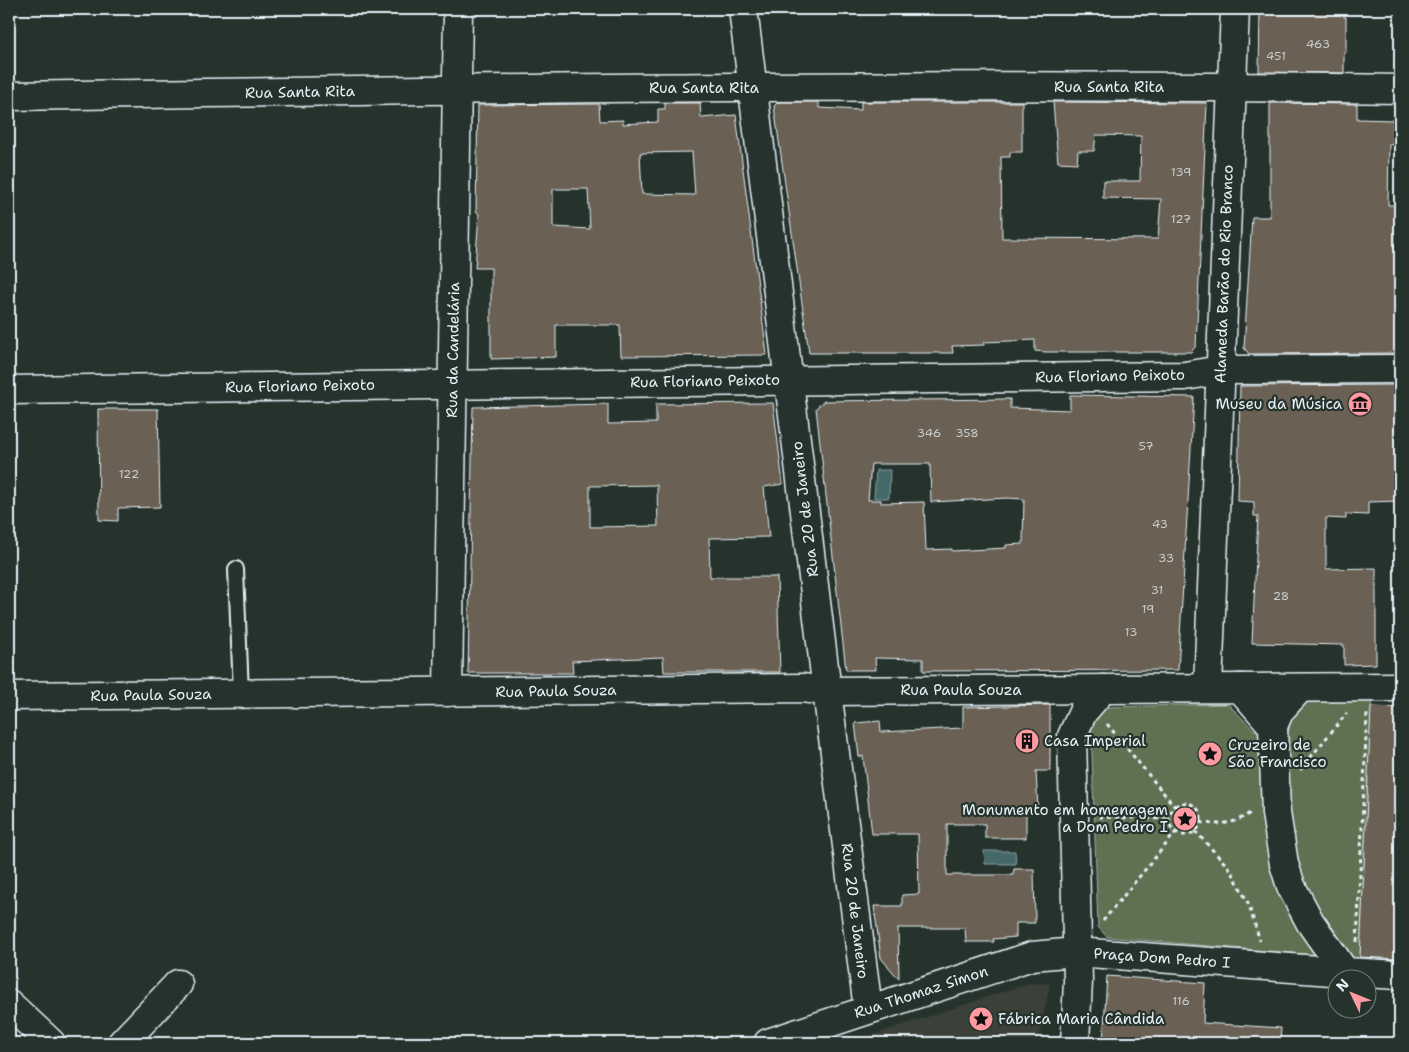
<svg xmlns="http://www.w3.org/2000/svg" width="1409" height="1052" viewBox="0 0 1409 1052" font-family="'Shantell Sans',sans-serif">
  <style>
    .built { fill: #3a4038 }
    .green { fill: #607052; stroke: #a4b0a5 }
    .water { fill: #446968; stroke: #869fa2 }
    .building { fill: #6a6052; stroke: #e8f1f8; fill-rule: evenodd }
    .lines { fill: none; stroke-linecap: round; stroke-linejoin: round }
    .lane-casing { stroke: #e8f1f8; stroke-width: 18 }
    .street-casing { stroke: #e8f1f8; stroke-width: 31 }
    .secondary-casing { stroke: #e8f1f8; stroke-width: 31 }
    .path { stroke: #e8f1f8; stroke-width: 3; stroke-dasharray: 4 4; stroke-linecap: butt }
    .lane { stroke: #26332d; stroke-width: 14 }
    .street { stroke: #26332d; stroke-width: 28 }
    .secondary { stroke: #26332d; stroke-width: 28 }
    .labels { text-anchor: middle; dominant-baseline: central; stroke-width: 4.5; stroke-linejoin: round; paint-order: stroke }
    .number-label { font-size: 12px; fill: #c8cdce }
    .street-label { font-size: 15px; fill: #e8f1f8; stroke: #26332d }
    .poi-label { font-size: 15px; fill: #e8f1f8; stroke: #26332d; text-anchor: start }
  </style>
  <rect width="100%" height="100%" fill="#26332d"/>
  <filter id="ink" filterUnits="userSpaceOnUse"><feTurbulence type="fractalNoise" baseFrequency=".02" numOctaves="2"/><feDisplacementMap in="SourceGraphic" scale="10" xChannelSelector="R" yChannelSelector="G"/><feConvolveMatrix kernelMatrix="1 2 1 2 8 2 1 2 1" color-interpolation-filters="sRGB"/></filter>
  <g filter="url(#ink)">
    <path class="built" d="M 1029,983 L 1050,984 L 1038,1043 L 849,1043 Z"/>
    <path class="green" d="M 1372,698 L 1360,959 L 1107,937 L 1098,927 L 1091,725 L 1107,707 L 1228,704 L 1254,730 L 1289,730 L 1290,714 L 1306,699 Z"/>
    <g class="water">
      <path d="M 876,470 L 890,470 L 889,498 L 874,498 Z"/>
      <path d="M 984,851 L 1015,851 L 1016,864 L 985,864 Z"/>
    </g>
    <g class="building">
      <path d="M 1260,9 L 1343,9 L 1344,17 L 1346,17 L 1346,52 L 1344,52 L 1344,73 L 1259,72 Z"/>
      <path d="M 778,102 L 819,102 L 819,108 L 861,110 L 861,102 L 1022,102 L 1022,152 L 1010,152 L 1010,157 L 1001,157 L 1002,238 L 1158,239 L 1161,199 L 1103,198 L 1103,181 L 1140,181 L 1141,136 L 1096,135 L 1094,151 L 1078,151 L 1077,163 L 1058,162 L 1053,102 L 1207,103 L 1196,346 L 1191,352 L 1047,352 L 1035,351 L 1035,340 L 984,342 L 984,345 L 952,346 L 953,353 L 809,353 L 774,106 Z"/>
      <path d="M 665,103 L 700,103 L 701,118 L 736,115 L 767,355 L 621,356 L 620,325 L 556,325 L 556,357 L 491,359 L 491,268 L 475,268 L 479,214 L 476,211 L 478,105 L 599,104 L 600,121 L 623,120 L 623,124 L 658,122 L 658,109 L 665,109 ZM 692,152 L 695,195 L 642,194 L 640,153 ZM 553,189 L 588,189 L 590,229 L 553,227 Z"/>
      <path d="M 1270,103 L 1357,104 L 1357,119 L 1393,120 L 1393,145 L 1389,144 L 1388,205 L 1400,205 L 1400,353 L 1249,354 L 1244,348 L 1252,217 L 1270,217 Z"/>
      <path d="M 1400,385 L 1400,501 L 1368,502 L 1368,515 L 1346,514 L 1346,519 L 1326,518 L 1326,569 L 1376,568 L 1376,664 L 1344,665 L 1344,645 L 1252,643 L 1258,516 L 1254,516 L 1254,502 L 1238,501 L 1240,386 Z"/>
      <path d="M 1070,395 L 1194,397 L 1178,670 L 923,671 L 923,659 L 875,658 L 876,670 L 846,670 L 816,408 L 824,401 L 1010,399 L 1010,408 L 1070,410 ZM 871,464 L 930,464 L 931,502 L 1008,498 L 1024,499 L 1023,544 L 1006,545 L 1006,548 L 952,551 L 952,549 L 926,550 L 924,502 L 881,503 L 881,500 L 868,500 Z"/>
      <path d="M 773,403 L 783,484 L 764,487 L 769,537 L 709,538 L 710,577 L 777,577 L 780,672 L 664,672 L 663,657 L 572,661 L 573,673 L 468,673 L 473,407 L 608,404 L 608,424 L 656,423 L 656,404 ZM 657,485 L 658,526 L 590,527 L 590,486 Z"/>
      <path d="M 98,409 L 158,409 L 160,507 L 118,508 L 118,521 L 99,520 Z"/>
      <path d="M 1050,705 L 1050,771 L 1036,771 L 1038,810 L 1026,811 L 1026,838 L 985,838 L 985,824 L 947,824 L 947,875 L 1013,875 L 1014,869 L 1034,869 L 1035,923 L 1016,923 L 1016,937 L 993,939 L 994,942 L 966,942 L 965,928 L 898,928 L 899,979 L 881,958 L 874,906 L 902,906 L 902,895 L 919,894 L 918,834 L 872,834 L 863,756 L 859,757 L 855,723 L 880,721 L 881,732 L 963,728 L 963,707 Z"/>
      <path d="M 1371,707 L 1400,708 L 1400,959 L 1360,957 Z"/>
      <path d="M 1107,976 L 1205,983 L 1203,1023 L 1281,1028 L 1280,1043 L 1103,1043 Z"/>
    </g>
    <g class="lines">
      <defs>
        <path id="lane" d="M 236,569 L 241,694"/>
        <g id="street">
          <path d="M 1240,688 L 1400,687"/>
          <path d="M 827,691 L 868,1009"/>
          <path d="M 448,692 L 458,9"/>
          <path d="M 9,1004 L 51,1043"/>
          <path d="M 122,1043 L 178,984"/>
          <path d="M 768,1043 L 1032,956 L 1076,952 L 1345,972"/>
          <path d="M 1075,1043 L 1078,981 L 1072,736 L 1083,712 L 1103,689"/>
        </g>
        <g id="secondary">
          <path d="M 743,9 L 827,691"/>
          <path d="M 9,96 C 472,89 936,82 1400,89"/>
          <path d="M 9,390 L 1185,376 L 1220,370 L 1400,369"/>
          <path d="M 1208,688 L 1235,9"/>
          <path d="M 9,696 L 802,688 L 827,691 L 1240,688 L 1273,726 L 1276,813 L 1284,864 L 1291,886 L 1310,922 L 1345,972 L 1400,975"/>
          <path d="M 1273,726 L 1280,710 L 1300,688"/>
        </g>
      </defs>
      <use href="#lane" class="lane-casing"/>
      <use href="#street" class="street-casing"/>
      <use href="#secondary" class="secondary-casing"/>
      <g class="path">
        <path d="M 1107,724 L 1175,807"/>
        <path d="M 1300,770 L 1347,713"/>
        <circle cx="1185" cy="819" r="16"/>
        <path d="M 1099,817 L 1169,819"/>
        <path d="M 1200,822 C 1219,826 1234,824 1250,813"/>
        <path d="M 1195,831 L 1231,870 L 1248,903 L 1260,941"/>
        <path d="M 1103,921 L 1176,832"/>
        <path d="M 1357,942 L 1367,713"/>
      </g>
      <use href="#lane" class="lane"/>
      <use href="#street" class="street"/>
      <use href="#secondary" class="secondary"/>
    </g>
  </g>
  <defs>
    <symbol id="museum-disc" viewBox="-11 -11 22 22"><circle r="9.5" fill="#ff9aa2" stroke="#26332d"/><path d="M0-6L6-3V-2H-6V-3ZM-5-1h2V3h-2ZM-1-1h2V3h-2ZM3-1h2V3H3ZM-6 4H6V6H-6Z" fill="#111"/></symbol>
    <symbol id="building-disc" viewBox="-11 -11 22 22"><circle r="9.5" fill="#ff9aa2" stroke="#26332d"/><path d="M-4-6H4V6H1V3H-1V6H-4ZM-2.5-4.3h1.7v1.8h-1.7ZM.8-4.3h1.7v1.8H.8ZM-2.5-1h1.7V.8h-1.7ZM.8-1h1.7V.8H.8Z" fill="#111"/></symbol>
    <symbol id="sight-disc" viewBox="-11 -11 22 22"><circle r="9.5" fill="#ff9aa2" stroke="#26332d"/><path d="M0-6L1.8-2.2L6-1.7L2.9 1.2L3.7 5.4L0 3.3L-3.7 5.4L-2.9 1.2L-6-1.7L-1.8-2.2Z" fill="#111"/></symbol>
  </defs>
  <g fill-rule="evenodd">
    <use href="#museum-disc" x="1346" y="390" width="28" height="28"/>
    <use href="#building-disc" x="1013" y="727" width="28" height="28"/>
    <use href="#sight-disc" x="1196" y="740" width="28" height="28"/>
    <use href="#sight-disc" x="1171" y="805" width="28" height="28"/>
    <use href="#sight-disc" x="967" y="1005" width="28" height="28"/>
  </g>
  <g class="labels">
    <g class="number-label">
      <text x="1318" y="44">463</text>
      <text x="1276" y="56">451</text>
      <text x="1181" y="172">139</text>
      <text x="1181" y="219">127</text>
      <text x="929" y="433">346</text>
      <text x="967" y="433">358</text>
      <text x="1146" y="446">57</text>
      <text x="129" y="474">122</text>
      <text x="1160" y="524">43</text>
      <text x="1166" y="558">33</text>
      <text x="1157" y="590">31</text>
      <text x="1281" y="596">28</text>
      <text x="1148" y="609">19</text>
      <text x="1131" y="632">13</text>
      <text x="1181" y="1001">116</text>
    </g>
    <g class="street-label">
      <text x="1109" y="87">Rua Santa Rita</text>
      <text x="704" y="88">Rua Santa Rita</text>
      <text transform="translate(300 92) rotate(-1)">Rua Santa Rita</text>
      <text transform="translate(1224 274) rotate(-88)">Alameda Barão do Rio Branco</text>
      <text transform="translate(453 350) rotate(-89)">Rua da Candelária</text>
      <text transform="translate(1110 376) rotate(-1)">Rua Floriano Peixoto</text>
      <text transform="translate(705 381) rotate(-1)">Rua Floriano Peixoto</text>
      <text transform="translate(300 386) rotate(-1)">Rua Floriano Peixoto</text>
      <text transform="translate(805 509) rotate(-97)">Rua 20 de Janeiro</text>
      <text x="961" y="690">Rua Paula Souza</text>
      <text transform="translate(556 691) rotate(-1)">Rua Paula Souza</text>
      <text transform="translate(151 695) rotate(-1)">Rua Paula Souza</text>
      <text transform="translate(855 911) rotate(83)">Rua 20 de Janeiro</text>
      <text transform="translate(1162 958) rotate(4)">Praça Dom Pedro I</text>
      <text transform="translate(921 992) rotate(-18)">Rua Thomaz Simon</text>
    </g>
    <g class="poi-label">
      <text x="1342" y="404" text-anchor="end">Museu da Música</text>
      <text x="1044" y="741">Casa Imperial</text>
      <text x="1228" y="745">Cruzeiro de<tspan x="1228" dy="17">São Francisco</tspan></text>
      <text x="1168" y="810" text-anchor="end">Monumento em homenagem<tspan x="1168" dy="17">a Dom Pedro I</tspan></text>
      <text x="998" y="1019">Fábrica Maria Cândida</text>
    </g>
  </g>
  <rect width="1409" height="1052" fill="none" stroke="#26332d" stroke-width="30"/>
  <rect x="15" y="15" width="1379" height="1022" fill="none" stroke="#e8f1f8" stroke-width="2" filter="url(#ink)"/>
  <g transform="translate(1352 994) rotate(313)"><circle r="24" fill="#26332d" stroke="#747f7e"/>
  <path d="M0-4L9 19L0 12L-9 19Z" fill="#ff9aa2"/>
  <text y="-8" font-size="14" font-weight="bold" text-anchor="middle" fill="#e8f1f8">N</text>
  </g>
</svg>
